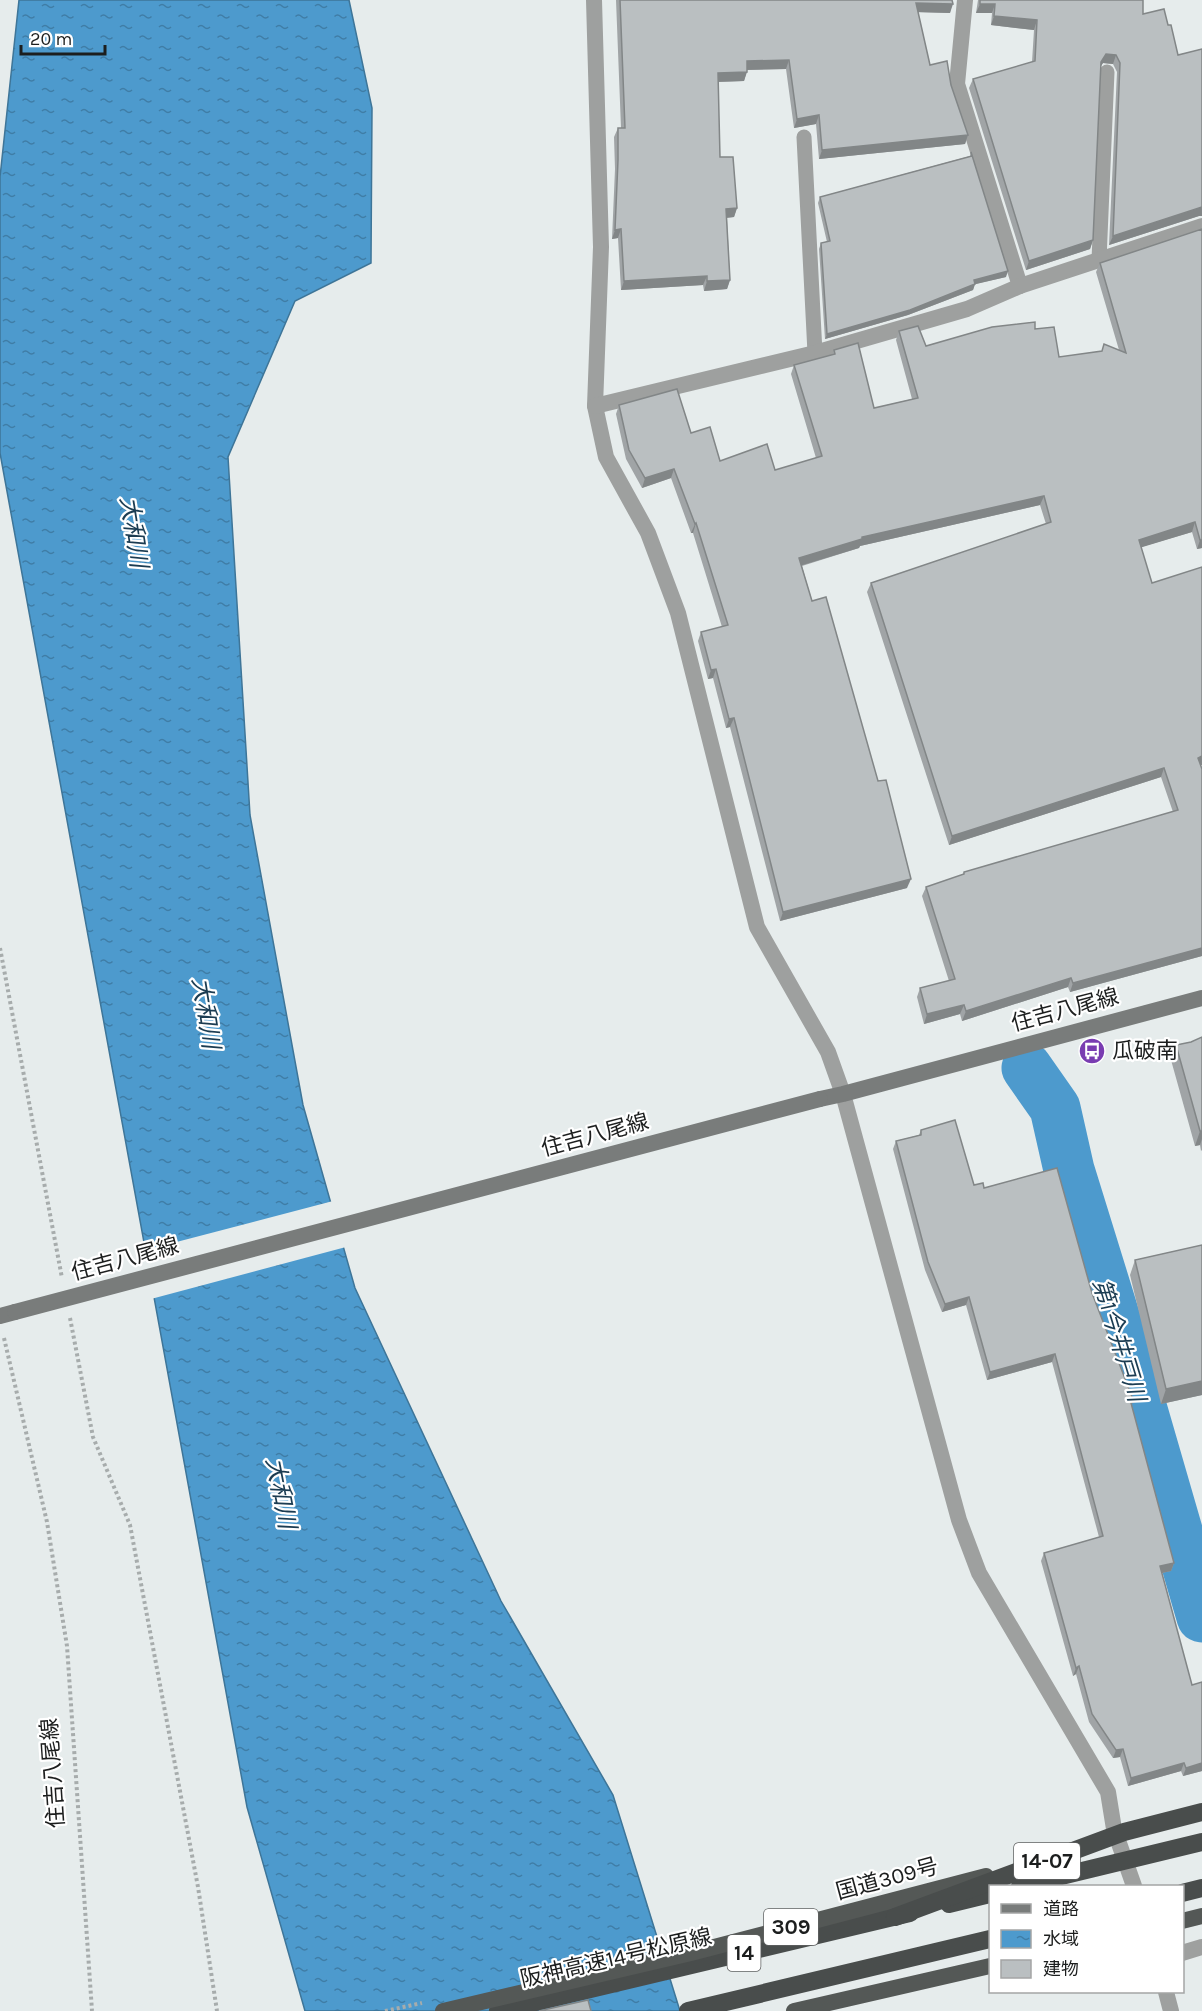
<svg xmlns="http://www.w3.org/2000/svg" width="1202" height="2011" viewBox="0 0 1202 2011" font-family="Karla,'Noto Sans JP',sans-serif">
  <style>
    .water { fill: url(#water-ripples); stroke: #3e7598; stroke-width: 1.5 }
    .pier { fill: #e6ecec }
    .lines { fill: none; stroke-linecap: round; stroke-linejoin: round }
    .river { stroke: #4d9acd; stroke-width: 51 }
    .path { stroke: #a7acac; stroke-width: 4; stroke-dasharray: 3 3; stroke-linecap: butt }
    .service { stroke: #9ea09f; stroke-width: 15 }
    .minor { stroke: #9ea09f; stroke-width: 16 }
    .secondary { stroke: #797c7b; stroke-width: 16 }
    .trunk { stroke: #545856; stroke-width: 16 }
    .motorway { stroke: #494d4c; stroke-width: 18 }
    .path-bridge { stroke: #a7acac; stroke-width: 4; stroke-dasharray: 3 3; stroke-linecap: butt }
    .secondary-bridge { stroke: #797c7b; stroke-width: 16 }
    .trunk-bridge { stroke: #545856; stroke-width: 16 }
    .motorway-bridge { stroke: #494d4c; stroke-width: 18 }
    .wall { fill: #a0a4a6 }
    .shaded-wall { fill: #828687 }
    .building { fill: #babfc1; stroke: #828687; stroke-width: 1.5 }
    .labels { text-anchor: middle; dominant-baseline: central; stroke-width: 4.5; stroke-linejoin: round; paint-order: stroke }
    .shield { fill: #fff; stroke: #606262; stroke-width: 1.5 }
    .shield-label { font-size: 21px; font-weight: bold; fill: #1c1e1e }
    .street-label { font-size: 22px; fill: #1c1e1e; stroke: #fff }
    .poi-label { font-size: 22px; fill: #1c1e1e; stroke: #fff; text-anchor: start }
    .water-label { font-size: 24px; font-style: italic; fill: #1b3c52; stroke: #fff }
  </style>
  <defs>
    <pattern id="water-ripples" width="26" height="14" patternUnits="userSpaceOnUse" patternTransform="scale(1.5)"><rect width="26" height="14" fill="#4d9acd"/><path d="M2 4q2-2 4 0t4 0M15 11q2-2 4 0t4 0" fill="none" stroke="#3f7da6"/></pattern>
  </defs>
  <rect width="100%" height="100%" fill="#e6ecec"/>
  <path class="water" d="M 19,0 L 349,0 L 372,108 L 371,263 L 295,301 L 228,457 L 250,815 L 303,1105 L 355,1288 L 501,1601 L 613,1795 L 680,2011 L 305,2011 L 247,1807 L 0,453 L 0,177 Z"/>
  <path class="pier" d="M 333,1201 L 346,1247 L 151,1299 L 142,1251 Z"/>
  <g class="lines">
    <path class="river" d="M 1027,1068 L 1055,1108 L 1069,1170 L 1125,1351 L 1202,1617"/>
    <g class="path">
      <path d="M 0,948 L 62,1278"/>
      <path d="M 70,1318 L 93,1437 L 130,1525 L 198,1887 L 217,2011"/>
      <path d="M 4,1338 L 47,1522 L 67,1646 L 92,2011"/>
    </g>
    <g class="service">
      <path d="M 804,137 L 815,353"/>
      <path d="M 1099,260 L 1107,72"/>
    </g>
    <g class="minor">
      <path d="M 594,0 L 601,247 L 595,406 L 606,457 L 648,533 L 678,613 L 757,927 L 828,1052 L 843,1094 L 959,1520 L 979,1573 L 1108,1792 L 1114,1829 L 1134,1886"/>
      <path d="M 965,0 L 957,84 L 1020,286"/>
      <path d="M 595,406 L 815,353 L 967,309 L 1020,286 L 1202,226"/>
      <path d="M 1182,1953 L 1202,1947"/>
      <path d="M 1166,1992 L 1171,2011"/>
    </g>
    <g class="secondary">
      <path d="M 820,1099 L 843,1094 L 1202,998"/>
      <path d="M 0,1316 L 15,1312"/>
    </g>
    <g class="trunk">
      <path d="M 1182,1921 L 1202,1916"/>
      <path d="M 794,2011 L 990,1966"/>
    </g>
    <g class="motorway">
      <path d="M 1182,1893 L 1202,1888"/>
      <path d="M 949,1904 L 990,1894"/>
      <path d="M 498,2011 L 910,1913"/>
      <path d="M 688,2011 L 990,1939"/>
    </g>
    <path class="path-bridge" d="M 385,2011 L 422,2003"/>
    <path class="secondary-bridge" d="M 15,1312 L 820,1099"/>
    <path class="trunk-bridge" d="M 443,2011 L 691,1953 L 986,1876"/>
    <g class="motorway-bridge">
      <path d="M 1020,1886 L 1202,1842"/>
      <path d="M 895,1917 L 1124,1832 L 1202,1812"/>
    </g>
  </g>
  <g class="wall">
    <path d="M 616,0 L 952,0 L 950,13 L 918,12 L 930,65 L 951,85 L 968,135 L 965,144 L 819,159 L 816,124 L 794,128 L 786,69 L 747,70 L 744,81 L 718,82 L 720,157 L 737,208 L 734,217 L 727,218 L 730,280 L 727,289 L 704,291 L 703,285 L 621,290 L 618,238 L 612,239 L 615,169 L 614,137 L 618,128 L 621,128 Z"/>
    <path d="M 978,0 L 1143,0 L 1143,14 L 1168,25 L 1178,55 L 1202,49 L 1202,216 L 1199,216 L 1109,245 L 1117,72 L 1113,64 L 1103,63 L 1100,67 L 1093,240 L 1090,249 L 1026,270 L 969,88 L 973,79 L 1032,62 L 1034,30 L 991,25 L 992,13 L 976,13 Z"/>
    <path d="M 971,152 L 1006,277 L 975,284 L 973,290 L 908,315 L 825,339 L 819,249 L 821,243 L 827,242 L 818,203 L 820,197 L 970,156 Z"/>
    <path d="M 1202,229 L 1202,548 L 1197,549 L 1192,532 L 1141,547 L 1201,765 L 1202,956 L 1070,992 L 1068,987 L 962,1021 L 960,1014 L 924,1024 L 917,997 L 920,988 L 949,981 L 922,896 L 926,887 L 963,875 L 964,872 L 1173,812 L 1161,777 L 949,845 L 867,592 L 871,583 L 1046,524 L 1040,505 L 860,546 L 859,548 L 802,566 L 812,601 L 907,888 L 780,921 L 730,727 L 726,728 L 713,678 L 708,679 L 698,641 L 701,632 L 722,627 L 693,533 L 691,533 L 671,478 L 642,488 L 626,459 L 616,414 L 619,405 L 691,433 L 720,461 L 775,470 L 816,458 L 791,374 L 794,365 L 832,355 L 834,350 L 874,408 L 912,399 L 896,340 L 899,331 L 926,346 L 1035,329 L 1059,357 L 1119,350 L 1096,272 L 1100,263 Z"/>
    <path d="M 1202,1037 L 1202,1150 L 1201,1151 L 1200,1145 L 1195,1146 L 1171,1060 L 1176,1045 L 1191,1042 Z"/>
    <path d="M 921,1130 L 974,1185 L 984,1188 L 1092,1293 L 1132,1408 L 1174,1563 L 1171,1571 L 1162,1573 L 1192,1685 L 1202,1682 L 1202,1771 L 1183,1776 L 1181,1771 L 1128,1786 L 1120,1757 L 1113,1758 L 1089,1722 L 1076,1674 L 1073,1676 L 1041,1561 L 1044,1553 L 1099,1537 L 1052,1362 L 987,1380 L 966,1305 L 942,1312 L 925,1270 L 893,1149 L 896,1141 L 919,1135 Z"/>
    <path d="M 1202,1245 L 1202,1395 L 1161,1404 L 1130,1275 L 1135,1260 Z"/>
  </g>
  <g class="shaded-wall">
    <path d="M 916,3 L 953,4 L 950,13 L 913,12 Z"/>
    <path d="M 980,4 L 995,4 L 992,13 L 976,13 Z"/>
    <path d="M 994,16 L 1037,20 L 1034,30 L 991,25 Z"/>
    <path d="M 1106,54 L 1116,55 L 1113,64 L 1103,63 L 1097,72 L 1101,62 Z"/>
    <path d="M 789,60 L 786,69 L 744,70 L 747,61 Z"/>
    <path d="M 747,72 L 744,81 L 714,82 L 718,73 Z"/>
    <path d="M 819,115 L 816,124 L 794,128 L 797,119 Z"/>
    <path d="M 968,135 L 965,144 L 819,159 L 822,150 Z"/>
    <path d="M 1202,207 L 1202,216 L 1199,216 L 1109,245 L 1113,236 Z"/>
    <path d="M 737,208 L 734,217 L 723,218 L 726,209 Z"/>
    <path d="M 621,229 L 618,238 L 612,239 L 615,230 Z"/>
    <path d="M 1093,240 L 1090,249 L 1026,270 L 1029,261 Z"/>
    <path d="M 1008,271 L 1006,277 L 972,285 L 974,280 Z"/>
    <path d="M 707,276 L 703,285 L 621,290 L 624,281 Z"/>
    <path d="M 730,280 L 727,289 L 704,291 L 707,281 Z"/>
    <path d="M 975,284 L 973,290 L 908,315 L 825,339 L 827,334 Z"/>
    <path d="M 674,469 L 671,478 L 642,488 L 645,478 Z"/>
    <path d="M 1044,496 L 1040,505 L 860,546 L 859,548 L 796,567 L 799,558 L 862,537 Z"/>
    <path d="M 1195,522 L 1192,532 L 1136,549 L 1139,540 Z"/>
    <path d="M 696,523 L 693,533 L 691,533 L 695,524 Z"/>
    <path d="M 1200,540 L 1202,540 L 1202,548 L 1197,549 Z"/>
    <path d="M 716,669 L 713,678 L 708,679 L 711,670 Z"/>
    <path d="M 734,718 L 730,727 L 726,728 L 729,719 Z"/>
    <path d="M 1202,756 L 1202,765 L 1195,767 L 1198,758 Z"/>
    <path d="M 1164,768 L 1161,777 L 949,845 L 952,836 Z"/>
    <path d="M 911,879 L 907,888 L 780,921 L 783,912 Z"/>
    <path d="M 1202,948 L 1202,956 L 1070,992 L 1073,983 Z"/>
    <path d="M 1071,978 L 1068,987 L 962,1021 L 966,1011 Z"/>
    <path d="M 964,1005 L 960,1014 L 924,1024 L 927,1014 Z"/>
    <path d="M 1200,1131 L 1202,1131 L 1202,1139 L 1200,1145 L 1195,1146 Z"/>
    <path d="M 969,1297 L 966,1305 L 942,1312 L 945,1304 Z"/>
    <path d="M 1055,1354 L 1052,1362 L 987,1380 L 990,1372 Z"/>
    <path d="M 1202,1381 L 1202,1395 L 1161,1404 L 1166,1389 Z"/>
    <path d="M 1174,1563 L 1171,1571 L 1157,1574 L 1160,1566 Z"/>
    <path d="M 1079,1666 L 1076,1674 L 1073,1676 L 1076,1668 Z"/>
    <path d="M 1123,1749 L 1120,1757 L 1113,1758 L 1116,1750 Z"/>
    <path d="M 1184,1763 L 1181,1771 L 1128,1786 L 1131,1778 Z"/>
    <path d="M 1202,1763 L 1202,1771 L 1183,1776 L 1186,1768 Z"/>
  </g>
  <g class="building">
    <path d="M 620,0 L 952,0 L 953,4 L 916,3 L 930,65 L 947,61 L 951,85 L 968,135 L 822,150 L 819,115 L 797,119 L 789,60 L 747,61 L 747,72 L 718,73 L 720,157 L 733,157 L 737,208 L 726,209 L 730,280 L 707,281 L 707,276 L 624,281 L 621,229 L 615,230 L 618,160 L 618,128 L 625,128 Z"/>
    <path d="M 980,0 L 1143,0 L 1143,14 L 1164,9 L 1168,25 L 1171,25 L 1178,55 L 1202,49 L 1202,207 L 1113,236 L 1120,63 L 1116,55 L 1106,54 L 1101,62 L 1093,240 L 1029,261 L 973,79 L 1035,61 L 1037,20 L 994,16 L 995,4 L 980,4 Z"/>
    <path d="M 971,152 L 1008,271 L 974,280 L 975,284 L 910,310 L 827,334 L 821,243 L 830,241 L 820,197 L 972,156 Z"/>
    <path d="M 1202,229 L 1202,540 L 1200,540 L 1195,522 L 1139,540 L 1152,583 L 1202,567 L 1202,756 L 1198,758 L 1202,769 L 1202,948 L 1073,983 L 1071,978 L 966,1011 L 964,1005 L 927,1014 L 920,988 L 955,979 L 926,887 L 964,874 L 964,872 L 1178,810 L 1164,768 L 952,836 L 871,583 L 1051,522 L 1044,496 L 862,537 L 862,539 L 799,558 L 812,601 L 826,597 L 878,781 L 886,780 L 911,879 L 783,912 L 734,718 L 729,719 L 716,669 L 711,670 L 701,632 L 728,625 L 696,523 L 695,524 L 674,469 L 645,478 L 629,450 L 619,405 L 677,389 L 691,433 L 710,427 L 720,461 L 767,444 L 775,470 L 822,456 L 794,365 L 835,354 L 834,350 L 858,343 L 874,408 L 918,398 L 899,331 L 918,326 L 926,346 L 992,327 L 1035,322 L 1035,329 L 1054,327 L 1059,357 L 1102,351 L 1104,344 L 1126,353 L 1100,263 Z"/>
    <path d="M 1202,1037 L 1202,1131 L 1200,1131 L 1176,1045 L 1191,1042 Z"/>
    <path d="M 955,1120 L 974,1185 L 983,1183 L 984,1188 L 1057,1168 L 1092,1293 L 1134,1402 L 1131,1403 L 1174,1563 L 1160,1566 L 1192,1685 L 1202,1682 L 1202,1763 L 1186,1768 L 1184,1763 L 1131,1778 L 1123,1749 L 1116,1750 L 1092,1714 L 1079,1666 L 1076,1668 L 1044,1553 L 1103,1536 L 1055,1354 L 990,1372 L 969,1297 L 945,1304 L 928,1262 L 896,1141 L 921,1135 L 921,1130 Z"/>
    <path d="M 1202,1245 L 1202,1381 L 1166,1389 L 1135,1260 Z"/>
    <path d="M 588,2000 L 591,2011 L 539,2011 Z"/>
  </g>
  <defs>
    <symbol id="bus-disc" viewBox="-11 -11 22 22"><circle r="9.5" fill="#793cb1" stroke="#fff"/><path d="M-5-6H5V4H4V6H2V4H-2V6H-4V4H-5ZM-3.5-4V0h7V-4ZM-3.5 1.2v1.5H-2V1.2ZM2 1.2v1.5H3.5V1.2Z" fill="#fff"/></symbol>
  </defs>
  <g fill-rule="evenodd">
    <use href="#bus-disc" x="1077" y="1036" width="30" height="30"/>
  </g>
  <g class="labels">
    <g class="shield">
      <rect x="1014" y="1843" width="66" height="36" rx="4.5"/>
      <rect x="764" y="1909" width="54" height="36" rx="4.5"/>
      <rect x="727.5" y="1935" width="33" height="36" rx="4.5"/>
    </g>
    <g class="shield-label">
      <text x="1047" y="1861">14-07</text>
      <text x="791" y="1927">309</text>
      <text x="744" y="1953">14</text>
    </g>
    <g class="street-label">
      <text transform="translate(1065 1010) rotate(-15)">住吉八尾線</text>
      <text transform="translate(595 1135) rotate(-15)">住吉八尾線</text>
      <text transform="translate(125 1259) rotate(-15)">住吉八尾線</text>
      <text transform="translate(53 1773) rotate(-94)">住吉八尾線</text>
      <text transform="translate(887 1879) rotate(-15)">国道309号</text>
      <text transform="translate(616 1958) rotate(-13)">阪神高速14号松原線</text>
    </g>
    <g class="poi-label">
      <text x="1112" y="1051">瓜破南</text>
    </g>
    <g class="water-label">
      <text transform="translate(134 532) rotate(81)">大和川</text>
      <text transform="translate(206 1013) rotate(81)">大和川</text>
      <text transform="translate(1119 1340) rotate(73)">第1今井戸川</text>
      <text transform="translate(281 1493) rotate(79)">大和川</text>
    </g>
  </g>
  <rect x="989" y="1885" width="195" height="108" fill="#ffffff" stroke="#a4a5a5" stroke-width="1.5"/>
  <rect x="1001" y="1904" width="30" height="9" fill="#797c7b" stroke="#a4a5a5" stroke-width="1.5"/>
  <text x="1043" y="1915" font-size="18" fill="#1c1e1e">道路</text>
  <rect x="1001" y="1930" width="30" height="18" fill="url(#water-ripples)" stroke="#a4a5a5" stroke-width="1.5"/>
  <text x="1043" y="1945" font-size="18" fill="#1c1e1e">水域</text>
  <rect x="1001" y="1960" width="30" height="18" fill="#babfc1" stroke="#a4a5a5" stroke-width="1.5"/>
  <text x="1043" y="1975" font-size="18" fill="#1c1e1e">建物</text>
  <path d="M21 45v9h84v-9" fill="none" stroke="#1c1e1e" stroke-width="3"/>
  <text x="30" y="45" font-size="18" fill="#1c1e1e" stroke="#ffffff" stroke-width="4.5" paint-order="stroke">20 m</text>
</svg>
